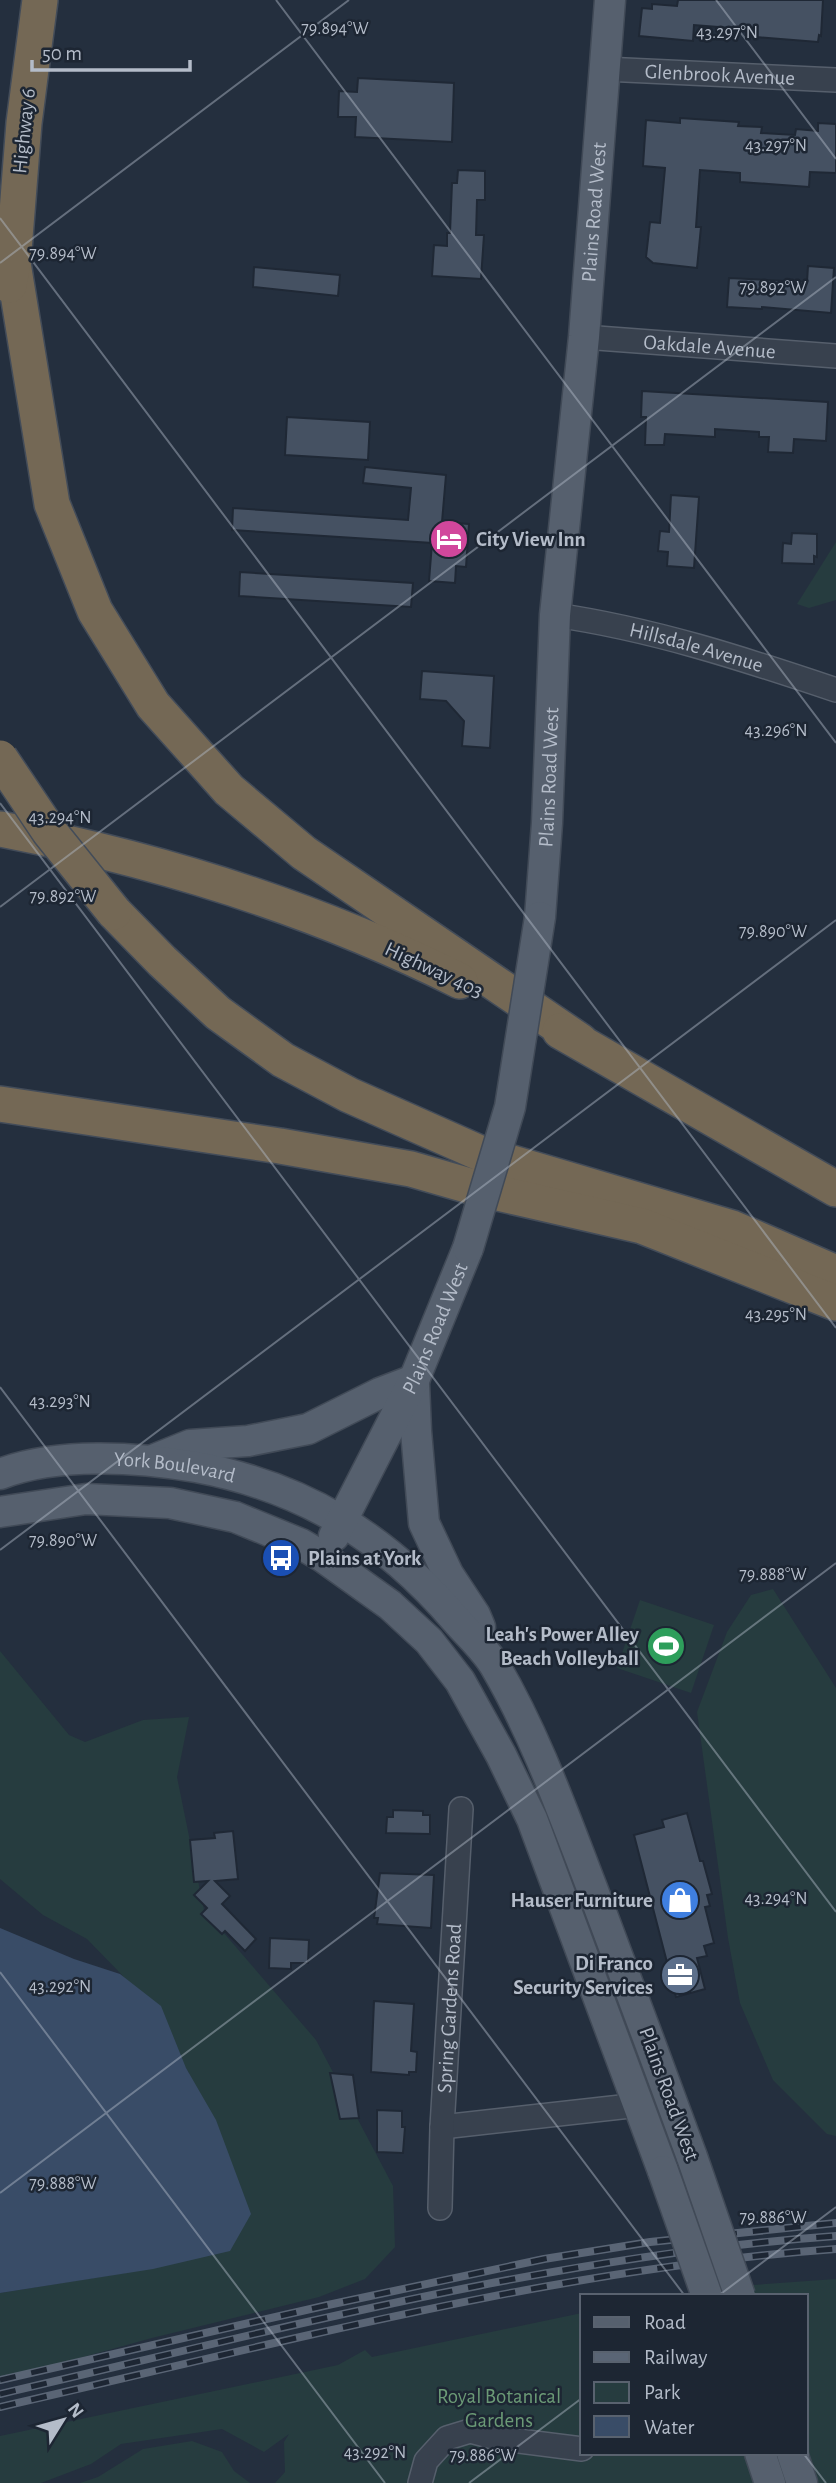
<svg xmlns="http://www.w3.org/2000/svg" width="836" height="2483" viewBox="0 0 836 2483" font-family="'Alegreya Sans',sans-serif">
  <style>
    .green { fill: #263c3f }
    .water { fill: #394c67 }
    .building { fill: #455162; stroke: #1f2835; stroke-width: 2 }
    .lines { fill: none; stroke-linecap: round; stroke-linejoin: round }
    .minor-casing { stroke: #565f6c; stroke-width: 26 }
    .major-casing { stroke: #414a57; stroke-width: 33 }
    .highway-casing { stroke: #434c59; stroke-width: 38 }
    .minor { stroke: #38414e; stroke-width: 23 }
    .major { stroke: #56606e; stroke-width: 30 }
    .highway { stroke: #746855; stroke-width: 35 }
    .rail-casing { stroke: #5a6575; stroke-width: 8 }
    .rail { stroke: #1d2633; stroke-width: 5; stroke-dasharray: 16; stroke-linecap: butt }
    .major-bridge-casing { stroke: #414a57; stroke-width: 33; stroke-linecap: butt }
    .highway-bridge-casing { stroke: #434c59; stroke-width: 38; stroke-linecap: butt }
    .major-bridge { stroke: #56606e; stroke-width: 30 }
    .highway-bridge { stroke: #746855; stroke-width: 35 }
    .ticks { fill: none; stroke: #b4bcc9; stroke-width: 2; stroke-opacity: 0.45 }
    .labels { text-anchor: middle; dominant-baseline: central; stroke-width: 5; stroke-linejoin: round; paint-order: stroke }
    .street-label { font-size: 21px; fill: #b4bcc9; stroke: #1d2633 }
    .poi-label { font-size: 21px; font-weight: bold; fill: #b4bcc9; stroke: #1d2633; text-anchor: end }
    .park-label { font-size: 21px; fill: #6b9a76; stroke: #1d2633 }
    .ticks-label { font-size: 18px; text-anchor: middle; fill: #b4bcc9; stroke: #1d2633; stroke-width: 5; stroke-linejoin: round; paint-order: stroke }
  </style>
  <rect width="100%" height="100%" fill="#242f3e"/>
  <g class="green">
    <path d="M 836,542 L 836,600 L 809,608 L 797,604 Z"/>
    <path d="M 773,1589 L 836,1688 L 836,2136 L 827,2134 L 773,2080 L 740,2003 L 728,1938 L 697,1712 L 727,1632 L 751,1595 Z"/>
    <path d="M 640,1600 L 714,1625 L 691,1693 L 617,1668 Z"/>
    <path d="M 0,1651 L 69,1735 L 85,1742 L 143,1720 L 189,1717 L 177,1777 L 204,1910 L 316,2040 L 393,2186 L 395,2247 L 365,2279 L 319,2297 L 152,2338 L 0,2380 L 0,2293 L 124,2273 L 189,2073 L 122,1975 L 87,1939 L 43,1915 L 0,1879 Z"/>
    <path d="M 836,2279 L 836,2483 L 275,2483 L 285,2472 L 284,2442 L 289,2434 L 264,2452 L 222,2429 L 121,2444 L 91,2464 L 41,2483 L 0,2483 L 0,2436 L 338,2365 L 365,2350 L 372,2357 L 582,2313 L 582,2453 L 806,2453 L 806,2296 L 707,2296 L 753,2285 Z"/>
    <path d="M 192,2441 L 222,2452 L 234,2471 L 250,2483 L 80,2483 L 98,2477 L 143,2449 Z"/>
  </g>
  <path class="water" d="M 0,1928 L 74,1959 L 120,1974 L 161,2006 L 186,2068 L 216,2120 L 251,2214 L 230,2251 L 153,2269 L 0,2293 Z"/>
  <g class="building">
    <path d="M 678,0 L 823,0 L 821,36 L 819,35 L 818,42 L 756,37 L 756,30 L 694,25 L 693,41 L 639,36 L 642,8 L 652,9 L 652,4 L 677,6 Z"/>
    <path d="M 358,78 L 454,83 L 452,142 L 355,137 L 356,117 L 338,117 L 339,91 L 357,92 Z"/>
    <path d="M 680,118 L 739,122 L 738,126 L 762,127 L 761,133 L 795,135 L 796,129 L 818,131 L 818,123 L 836,124 L 836,173 L 810,172 L 809,187 L 740,182 L 740,173 L 700,170 L 696,227 L 701,227 L 697,268 L 653,263 L 646,257 L 650,222 L 660,223 L 665,168 L 643,166 L 646,120 L 680,123 Z"/>
    <path d="M 458,170 L 485,171 L 485,200 L 477,200 L 476,235 L 484,235 L 481,279 L 432,276 L 434,245 L 447,246 L 447,233 L 450,233 L 452,183 L 457,183 Z"/>
    <path d="M 808,266 L 834,268 L 831,313 L 762,307 L 762,309 L 727,307 L 729,278 L 807,282 Z"/>
    <path d="M 254,267 L 340,275 L 338,296 L 253,287 Z"/>
    <path d="M 642,391 L 828,402 L 826,441 L 794,439 L 793,453 L 768,452 L 769,437 L 759,437 L 759,432 L 715,429 L 715,437 L 665,434 L 664,445 L 645,445 L 646,417 L 641,417 Z"/>
    <path d="M 287,417 L 370,422 L 368,460 L 285,455 Z"/>
    <path d="M 365,467 L 446,475 L 442,522 L 469,524 L 466,567 L 456,566 L 455,583 L 429,581 L 432,543 L 232,530 L 233,508 L 408,520 L 411,488 L 363,483 Z"/>
    <path d="M 671,495 L 699,497 L 694,568 L 667,566 L 668,552 L 658,551 L 660,531 L 669,532 Z"/>
    <path d="M 792,533 L 817,534 L 817,557 L 814,556 L 814,564 L 782,563 L 783,543 L 791,544 Z"/>
    <path d="M 240,572 L 413,583 L 411,607 L 239,596 Z"/>
    <path d="M 422,671 L 494,676 L 490,748 L 462,746 L 464,721 L 446,701 L 420,699 Z"/>
    <path d="M 393,1810 L 423,1811 L 423,1815 L 430,1815 L 430,1834 L 386,1833 L 387,1817 L 393,1817 Z"/>
    <path d="M 687,1813 L 700,1861 L 703,1861 L 712,1894 L 707,1895 L 710,1906 L 705,1907 L 714,1943 L 704,1946 L 707,1956 L 697,1958 L 705,1989 L 676,1997 L 634,1835 L 664,1827 L 662,1820 Z"/>
    <path d="M 233,1831 L 238,1879 L 215,1881 L 230,1896 L 222,1904 L 256,1939 L 245,1951 L 225,1931 L 222,1934 L 201,1914 L 207,1908 L 194,1895 L 208,1881 L 194,1882 L 190,1840 L 215,1838 L 214,1833 Z"/>
    <path d="M 380,1873 L 434,1875 L 431,1928 L 377,1924 L 378,1918 L 374,1918 Z"/>
    <path d="M 270,1938 L 309,1940 L 308,1963 L 291,1963 L 291,1969 L 269,1968 Z"/>
    <path d="M 374,2001 L 414,2004 L 411,2051 L 417,2052 L 416,2072 L 409,2072 L 409,2075 L 371,2072 Z"/>
    <path d="M 330,2073 L 353,2075 L 359,2118 L 340,2119 Z"/>
    <path d="M 377,2110 L 402,2111 L 402,2127 L 405,2127 L 403,2153 L 377,2152 Z"/>
  </g>
  <g class="lines">
    <defs>
      <g id="minor">
        <path id="s1" d="M 604,69 L 836,80"/>
        <path id="s2" d="M 584,337 L 836,356"/>
        <path id="s3" d="M 555,615 C 652,629 744,659 836,690"/>
        <path d="M 442,2127 L 639,2105"/>
        <path id="s4" d="M 440,2208 L 442,2127 L 461,1809"/>
        <path d="M 420,2483 L 426,2461 L 447,2438 L 470,2431 L 496,2438 L 582,2449"/>
      </g>
      <g id="major">
        <path id="s5" d="M 540,917 L 547,823 L 555,615 L 584,337 L 610,0"/>
        <path d="M 414,1384 L 416,1431 L 424,1523 L 448,1574 L 475,1615 L 480,1627"/>
        <path d="M 153,1460 L 190,1445 L 248,1441 L 308,1429 L 380,1393 L 414,1380"/>
        <path id="s6" d="M 0,1474 C 57,1452 137,1457 196,1467 C 304,1487 385,1537 456,1620 C 469,1635 485,1649 495,1666 C 536,1736 563,1813 592,1888 C 626,1978 659,2067 692,2157"/>
        <path d="M 0,1512 L 86,1499 L 170,1503 L 235,1517 L 301,1544 L 323,1557 L 390,1605 L 429,1641 L 460,1681 L 501,1755 L 532,1819 L 663,2171"/>
        <path id="s7" d="M 334,1536 L 414,1380 L 468,1248"/>
        <path d="M 760,2453 L 770,2483"/>
        <path d="M 792,2453 L 802,2483"/>
      </g>
      <g id="highway">
        <path d="M 13,263 L 52,504 L 95,611 L 153,705 L 229,790 L 304,853 L 580,1041"/>
        <path d="M 9,285 L 13,263 L 24,123 L 40,0"/>
        <path d="M 0,829 C 160,860 314,908 460,981"/>
        <path d="M 114,912 L 162,961 L 218,1013 L 283,1060 L 349,1095 L 482,1154 L 732,1228 L 836,1273"/>
        <path d="M 560,1031 L 836,1189"/>
        <path d="M 0,1104 L 280,1146 L 411,1169 L 480,1189 L 642,1226 L 836,1303"/>
      </g>
    </defs>
    <use href="#minor" class="minor-casing"/>
    <use href="#major" class="major-casing"/>
    <use href="#highway" class="highway-casing"/>
    <use href="#minor" class="minor"/>
    <use href="#major" class="major"/>
    <use href="#highway" class="highway"/>
    <defs>
      <g id="rail">
        <path d="M 0,2380 L 328,2305 L 544,2259 L 650,2242 L 836,2223"/>
        <path d="M 0,2394 C 276,2330 552,2256 836,2236"/>
        <path d="M 0,2407 C 276,2344 553,2269 836,2249"/>
      </g>
    </defs>
    <use href="#rail" class="rail-casing"/>
    <use href="#rail" class="rail"/>
    <defs>
      <g id="major-bridge">
        <path d="M 468,1248 L 510,1107 L 540,917"/>
        <path d="M 692,2157 L 740,2296"/>
        <path d="M 663,2171 L 707,2296"/>
      </g>
      <path id="highway-bridge" d="M 0,758 L 49,831 L 114,912"/>
    </defs>
    <use href="#major-bridge" class="major-bridge-casing"/>
    <use href="#highway-bridge" class="highway-bridge-casing"/>
    <use href="#major-bridge" class="major-bridge"/>
    <use href="#highway-bridge" class="highway-bridge"/>
  </g>
  <path class="ticks" d="M 276,0 L 836,743M 716,0 L 836,159M 0,218 L 836,1328M 0,263 L 349,0M 0,803 L 836,1912M 0,907 L 836,277M 0,1387 L 685,2296M 0,1550 L 836,920M 0,1972 L 385,2483M 0,2193 L 836,1563M 718,2296 L 836,2207M 803,2453 L 826,2483M 469,2483 L 582,2398"/>
  <defs>
    <symbol id="hotel-disc" viewBox="-11 -11 22 22"><circle r="9.5" fill="#d1479c" stroke="#1d2633"/><path d="M-6-4.5h1.5V1H6V5H4.5V3h-9V5H-6ZM-4 0a1.8 1.8 0 1 1 3.6 0ZM.5 0V-2.5h3Q6-2.5 6 0Z" fill="#fff"/></symbol>
    <symbol id="bus-disc" viewBox="-11 -11 22 22"><circle r="9.5" fill="#1a4fb4" stroke="#1d2633"/><path d="M-5-6H5V4H4V6H2V4H-2V6H-4V4H-5ZM-3.5-4V0h7V-4ZM-3.5 1.2v1.5H-2V1.2ZM2 1.2v1.5H3.5V1.2Z" fill="#fff"/></symbol>
    <symbol id="stadium-disc" viewBox="-11 -11 22 22"><circle r="9.5" fill="#2e9e5b" stroke="#1d2633"/><path d="M0-5a6.5 5 0 1 0 0 10a6.5 5 0 1 0 0-10ZM-3.5-1.8h7v3.6h-7Z" fill="#fff"/></symbol>
    <symbol id="shop-disc" viewBox="-11 -11 22 22"><circle r="9.5" fill="#3f7fe0" stroke="#1d2633"/><path d="M-5-2.5h2.3a2.7 3.5 0 0 1 5.4 0H5L5.5 6h-11ZM-1.5-2.5h3a1.5 2.3 0 0 0-3 0Z" fill="#fff"/></symbol>
    <symbol id="office-disc" viewBox="-11 -11 22 22"><circle r="9.5" fill="#5c6f8a" stroke="#1d2633"/><path d="M-6-3h4V-5.5h4V-3h4V5H-6ZM-1-4.5V-3h2v-1.5ZM-6 0V1H6V0Z" fill="#fff"/></symbol>
  </defs>
  <g fill-rule="evenodd">
    <use href="#hotel-disc" x="427" y="517" width="44" height="44"/>
    <use href="#bus-disc" x="259" y="1536" width="44" height="44"/>
    <use href="#stadium-disc" x="644" y="1624" width="44" height="44"/>
    <use href="#shop-disc" x="658" y="1878" width="44" height="44"/>
    <use href="#office-disc" x="658" y="1953" width="44" height="44"/>
  </g>
  <g class="labels">
    <g class="street-label">
      <text stroke="none"><textPath href="#s1" startOffset="116">Glenbrook Avenue</textPath></text>
      <text transform="translate(24 131) rotate(-84)">Highway 6</text>
      <text stroke="none"><textPath href="#s5" startOffset="707">Plains Road West</textPath></text>
      <text stroke="none"><textPath href="#s2" startOffset="126">Oakdale Avenue</textPath></text>
      <text stroke="none"><textPath href="#s3" startOffset="145">Hillsdale Avenue</textPath></text>
      <text stroke="none"><textPath href="#s5" startOffset="140">Plains Road West</textPath></text>
      <text transform="translate(434 970) rotate(25)">Highway 403</text>
      <text stroke="none"><textPath href="#s7" startOffset="231">Plains Road West</textPath></text>
      <text stroke="none"><textPath href="#s6" startOffset="177">York Boulevard</textPath></text>
      <text stroke="none"><textPath href="#s4" startOffset="200">Spring Gardens Road</textPath></text>
      <text transform="translate(669 2094) rotate(70)">Plains Road West</text>
    </g>
    <g class="poi-label">
      <text x="476" y="539" text-anchor="start">City View Inn</text>
      <text x="308" y="1558" text-anchor="start">Plains at York</text>
      <text x="639" y="1634">Leah's Power Alley<tspan x="639" dy="24">Beach Volleyball</tspan></text>
      <text x="653" y="1900">Hauser Furniture</text>
      <text x="653" y="1963">Di Franco<tspan x="653" dy="24">Security Services</tspan></text>
    </g>
    <g class="park-label">
      <text x="499" y="2396">Royal Botanical<tspan x="499" dy="24">Gardens</tspan></text>
    </g>
  </g>
  <g class="ticks-label">
    <text x="335" y="34">79.894°W</text>
    <text x="727" y="38">43.297°N</text>
    <text x="776" y="151">43.297°N</text>
    <text x="63" y="259">79.894°W</text>
    <text x="773" y="293">79.892°W</text>
    <text x="776" y="736">43.296°N</text>
    <text x="60" y="823">43.294°N</text>
    <text x="63" y="902">79.892°W</text>
    <text x="773" y="937">79.890°W</text>
    <text x="776" y="1320">43.295°N</text>
    <text x="60" y="1407">43.293°N</text>
    <text x="63" y="1546">79.890°W</text>
    <text x="773" y="1580">79.888°W</text>
    <text x="776" y="1904">43.294°N</text>
    <text x="60" y="1992">43.292°N</text>
    <text x="63" y="2189">79.888°W</text>
    <text x="773" y="2223">79.886°W</text>
    <text x="375" y="2458">43.292°N</text>
    <text x="483" y="2461">79.886°W</text>
  </g>
  <rect x="580" y="2294" width="228" height="161" fill="#1d2633" stroke="#59626f" stroke-width="2"/>
  <rect x="594" y="2317" width="35" height="10" fill="#56606e" stroke="#59626f" stroke-width="2"/>
  <text x="644" y="2329" font-size="21" fill="#b4bcc9">Road</text>
  <rect x="594" y="2352" width="35" height="10" fill="#5a6575" stroke="#59626f" stroke-width="2"/>
  <text x="644" y="2364" font-size="21" fill="#b4bcc9">Railway</text>
  <rect x="594" y="2382" width="35" height="21" fill="#263c3f" stroke="#59626f" stroke-width="2"/>
  <text x="644" y="2399" font-size="21" fill="#b4bcc9">Park</text>
  <rect x="594" y="2416" width="35" height="21" fill="#394c67" stroke="#59626f" stroke-width="2"/>
  <text x="644" y="2434" font-size="21" fill="#b4bcc9">Water</text>
  <g transform="translate(63 2420) rotate(53)" stroke="#1d2633" stroke-width="5" paint-order="stroke">
  <path d="M0-5L12 26L0 18L-12 26Z" fill="#b4bcc9"/>
  <text y="-10" font-size="19" font-weight="bold" text-anchor="middle" fill="#b4bcc9">N</text>
  </g>
  <path d="M32 60v10h158v-10" fill="none" stroke="#b4bcc9" stroke-width="3.5"/>
  <text x="42" y="60" font-size="21" fill="#b4bcc9" stroke="#1d2633" stroke-width="5" paint-order="stroke">50 m</text>
</svg>
